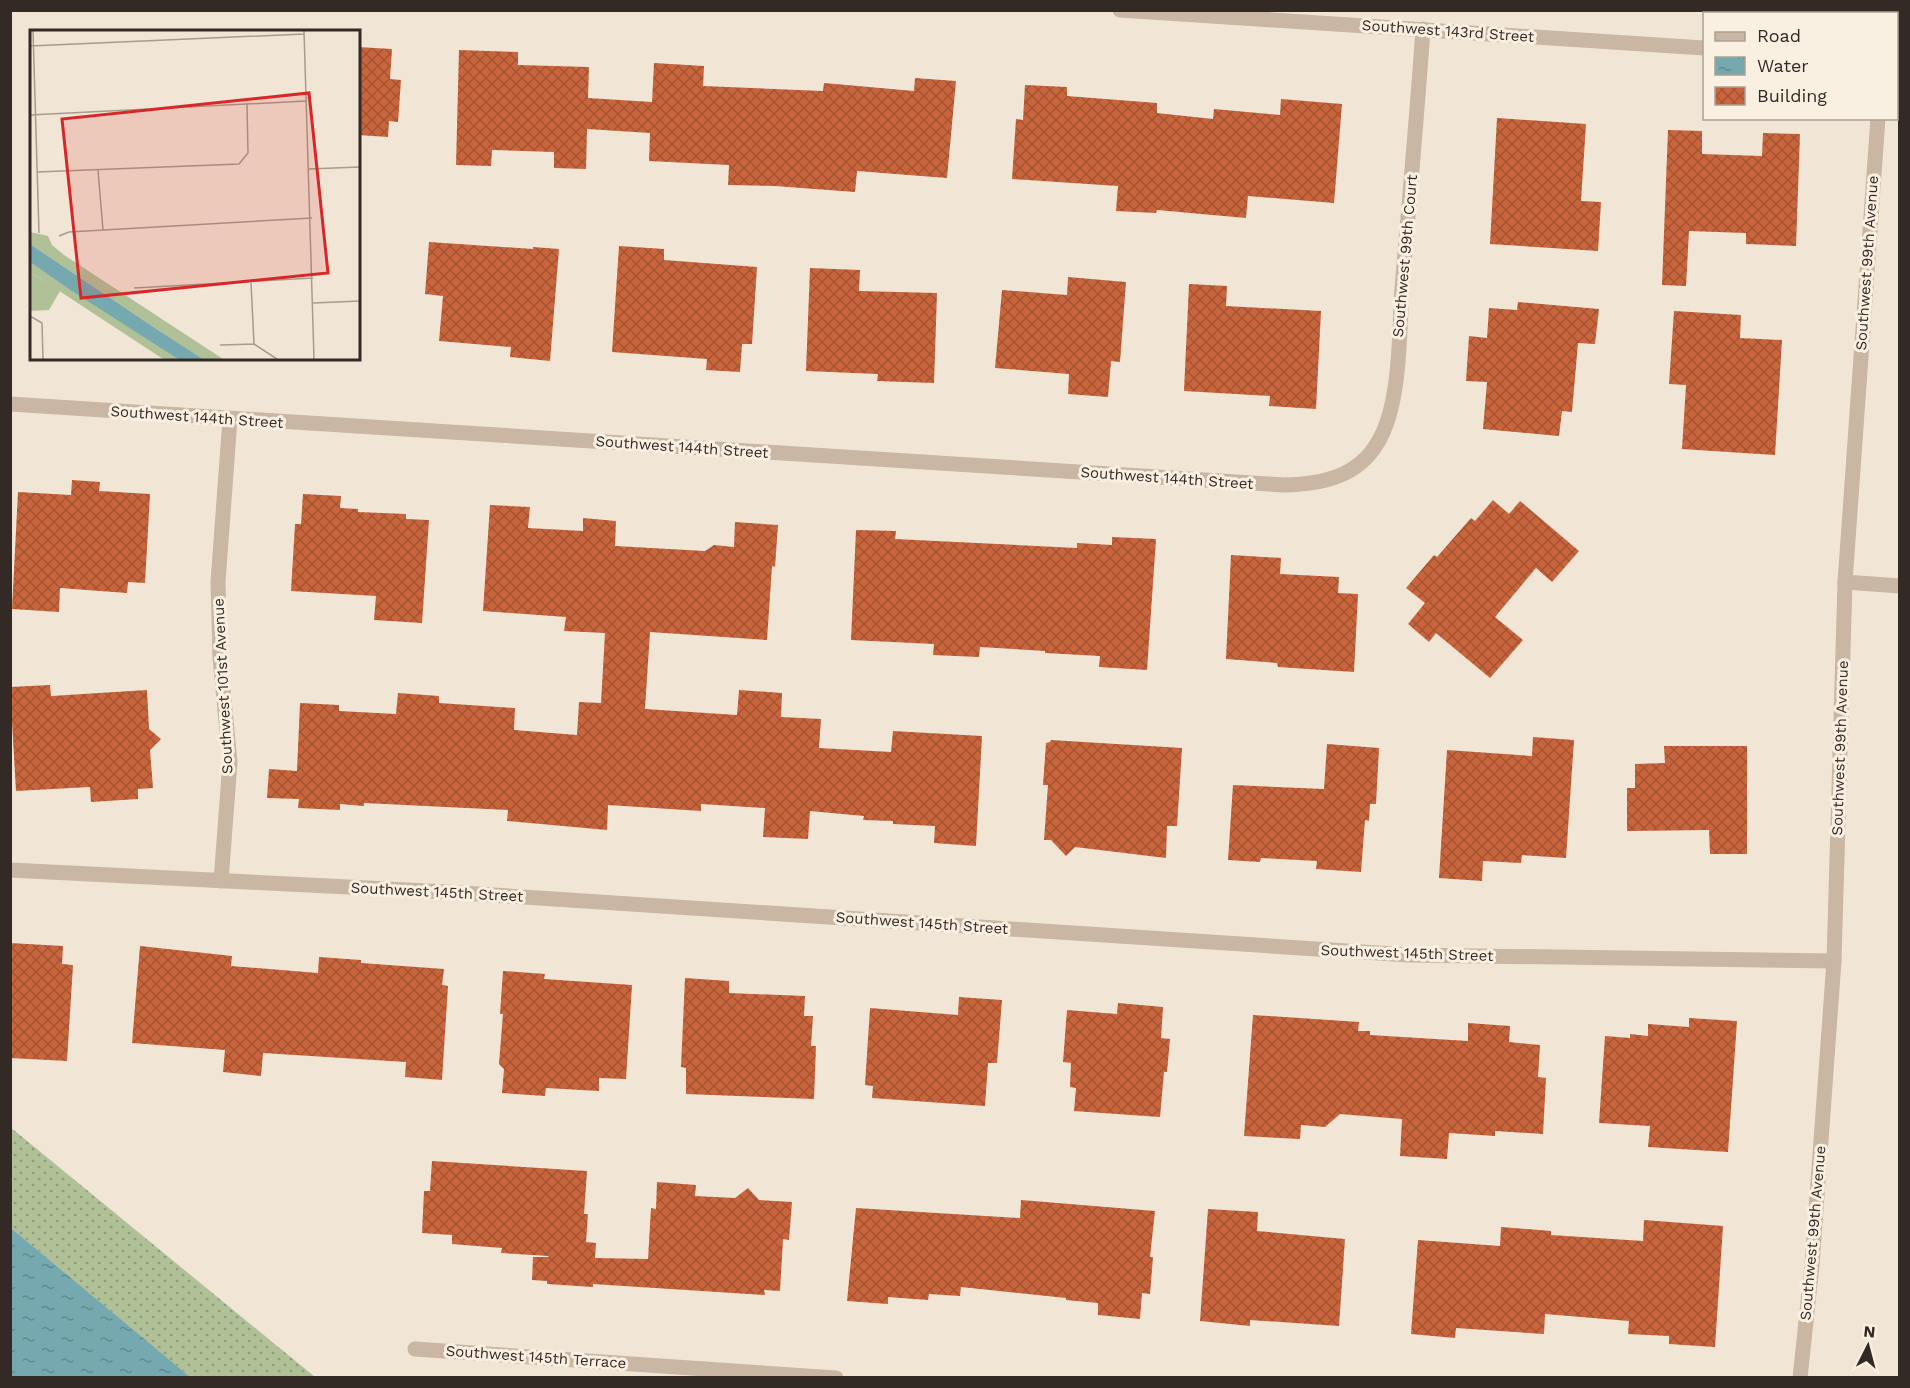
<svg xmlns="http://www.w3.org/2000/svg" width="1910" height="1388" viewBox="0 0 1910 1388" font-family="'Work Sans',sans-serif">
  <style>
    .grass { fill: url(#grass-dots) }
    .water { fill: url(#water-ripples) }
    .building { fill: url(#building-cross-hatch) }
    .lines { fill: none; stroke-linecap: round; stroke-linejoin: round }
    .street { stroke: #c9b6a3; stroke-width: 15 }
    .labels { text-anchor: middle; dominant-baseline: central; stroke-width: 6; stroke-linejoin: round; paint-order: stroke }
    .street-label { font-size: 15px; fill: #342a25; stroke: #f9f0e2 }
    .inset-road { fill: none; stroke: #a59b8f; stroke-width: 1.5 }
    .view { fill: #d62828; fill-opacity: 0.15; stroke: #d62828; stroke-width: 3 }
    .inset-edge { fill: none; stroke: #342a25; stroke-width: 3 }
  </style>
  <defs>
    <pattern id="grass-dots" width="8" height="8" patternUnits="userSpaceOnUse" patternTransform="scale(1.5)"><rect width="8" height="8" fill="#b0c097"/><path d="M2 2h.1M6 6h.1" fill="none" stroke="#909c7b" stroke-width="1.8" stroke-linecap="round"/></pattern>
    <pattern id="water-ripples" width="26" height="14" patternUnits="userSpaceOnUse" patternTransform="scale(1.5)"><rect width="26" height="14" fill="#75a9af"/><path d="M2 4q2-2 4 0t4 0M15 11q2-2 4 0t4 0" fill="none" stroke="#618a8e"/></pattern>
    <pattern id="building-cross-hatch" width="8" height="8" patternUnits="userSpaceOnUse" patternTransform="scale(1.5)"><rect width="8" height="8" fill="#c9653d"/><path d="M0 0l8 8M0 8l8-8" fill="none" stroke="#a45333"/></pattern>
  </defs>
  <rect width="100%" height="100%" fill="#f1e6d6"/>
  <path class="grass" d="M 10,1127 L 315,1377 L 190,1377 L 11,1228 Z"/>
  <path class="water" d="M 11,1228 L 165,1356 L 190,1377 L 11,1376 Z"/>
  <g class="building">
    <path d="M 358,47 L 392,49 L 390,79 L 401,80 L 398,122 L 389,121 L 388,137 L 358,135 Z"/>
    <path d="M 459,50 L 518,52 L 518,65 L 589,67 L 588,98 L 652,102 L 654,63 L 704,66 L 703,86 L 823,91 L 824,83 L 914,91 L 915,78 L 956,81 L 947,178 L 857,171 L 855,192 L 775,186 L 728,185 L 729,165 L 649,161 L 650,133 L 587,129 L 586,169 L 554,168 L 554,152 L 492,150 L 491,166 L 456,165 Z"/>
    <path d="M 1025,85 L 1067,87 L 1067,96 L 1157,103 L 1157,113 L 1213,119 L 1214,109 L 1280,115 L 1281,99 L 1342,104 L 1334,203 L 1248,196 L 1246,218 L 1157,210 L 1156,213 L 1116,211 L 1118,186 L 1012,179 L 1016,119 L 1023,120 Z"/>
    <path d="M 1497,118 L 1586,124 L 1581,201 L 1601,202 L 1598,251 L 1490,244 Z"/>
    <path d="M 1668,130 L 1702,131 L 1702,154 L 1762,156 L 1763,133 L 1800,134 L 1796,246 L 1746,244 L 1746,233 L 1689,231 L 1686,286 L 1662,285 Z"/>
    <path d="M 429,242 L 533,249 L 533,247 L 559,249 L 550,361 L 510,357 L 511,347 L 439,341 L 443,296 L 425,294 Z"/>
    <path d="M 619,246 L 664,249 L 664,260 L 757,267 L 752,344 L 742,344 L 740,372 L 706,370 L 707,359 L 612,352 Z"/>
    <path d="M 810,268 L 860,270 L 859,291 L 937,293 L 934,383 L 877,381 L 878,374 L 806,371 Z"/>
    <path d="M 1068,277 L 1126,282 L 1120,362 L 1111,361 L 1108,397 L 1068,394 L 1069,374 L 995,368 L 1002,290 L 1067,295 Z"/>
    <path d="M 1189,284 L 1227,286 L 1226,306 L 1321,311 L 1316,409 L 1269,406 L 1270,396 L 1184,391 Z"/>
    <path d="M 1518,302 L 1599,309 L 1595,344 L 1578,343 L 1572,412 L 1562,411 L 1559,436 L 1483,429 L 1487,382 L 1466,381 L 1469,336 L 1487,338 L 1489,308 L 1517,310 Z"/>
    <path d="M 1674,311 L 1741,315 L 1740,338 L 1782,340 L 1775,455 L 1682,449 L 1686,385 L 1669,384 Z"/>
    <path d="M 72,480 L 100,482 L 99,491 L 150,494 L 145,583 L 128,582 L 127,593 L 60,588 L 59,612 L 12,609 L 18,492 L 71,495 Z"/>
    <path d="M 303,494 L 341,496 L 340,508 L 358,509 L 358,512 L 406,514 L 406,519 L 429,520 L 422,623 L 374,620 L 376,596 L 291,591 L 295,524 L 301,524 Z"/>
    <path d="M 1493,500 L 1509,514 L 1520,501 L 1579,551 L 1552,582 L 1536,568 L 1495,617 L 1523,640 L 1490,678 L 1436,633 L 1429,642 L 1408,624 L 1425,603 L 1406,588 L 1434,555 L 1437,557 L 1471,518 L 1475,521 Z"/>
    <path d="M 490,505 L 530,507 L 528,528 L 583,531 L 583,518 L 616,521 L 615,546 L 705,551 L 714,545 L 734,547 L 735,522 L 778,525 L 775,567 L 772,566 L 767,640 L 650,632 L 645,709 L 737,715 L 739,690 L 782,693 L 781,717 L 821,719 L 819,748 L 891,752 L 893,731 L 982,736 L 976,846 L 934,843 L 935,826 L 893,824 L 893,821 L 863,820 L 864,816 L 810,811 L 808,839 L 763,837 L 765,808 L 701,804 L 701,811 L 608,805 L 607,830 L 507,821 L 508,810 L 364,803 L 364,806 L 340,804 L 340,810 L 298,808 L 299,799 L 267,798 L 269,769 L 297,771 L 300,703 L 339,705 L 339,711 L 396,714 L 398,693 L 439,696 L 439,703 L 515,708 L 514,730 L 577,735 L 579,702 L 601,703 L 605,633 L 564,631 L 566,617 L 483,611 Z"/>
    <path d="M 856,530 L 896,531 L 895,539 L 1077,548 L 1077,543 L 1112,545 L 1112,537 L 1156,539 L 1147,670 L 1099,667 L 1100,656 L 1045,653 L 1045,651 L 980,647 L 979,657 L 933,655 L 934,644 L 851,640 Z"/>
    <path d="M 1231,555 L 1281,558 L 1280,574 L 1339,577 L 1338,593 L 1358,594 L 1354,672 L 1278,667 L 1277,663 L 1226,659 Z"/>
    <path d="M 50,685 L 51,696 L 147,690 L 149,729 L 161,739 L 150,750 L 153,788 L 138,789 L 138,799 L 91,802 L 90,787 L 16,791 L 10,687 Z"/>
    <path d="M 1533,737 L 1574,740 L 1566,858 L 1522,855 L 1521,863 L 1483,861 L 1482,881 L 1439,878 L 1447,750 L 1532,756 Z"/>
    <path d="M 1051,740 L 1182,748 L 1177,826 L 1167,826 L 1166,858 L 1075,847 L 1066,856 L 1051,840 L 1044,840 L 1048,785 L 1043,785 L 1046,743 L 1050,742 Z"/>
    <path d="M 1327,744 L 1379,748 L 1376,804 L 1370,804 L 1369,821 L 1365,820 L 1361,872 L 1316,869 L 1317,861 L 1261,858 L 1260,862 L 1228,860 L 1233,785 L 1324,789 Z"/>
    <path d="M 1664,746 L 1747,746 L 1747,854 L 1710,854 L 1709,830 L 1627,831 L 1627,788 L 1635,788 L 1635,764 L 1665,763 Z"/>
    <path d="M 10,943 L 63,946 L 62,964 L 73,965 L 67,1061 L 10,1058 Z"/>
    <path d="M 140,946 L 232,956 L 231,966 L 318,973 L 319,957 L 361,960 L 361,963 L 444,969 L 442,985 L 448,986 L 442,1080 L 405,1077 L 406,1062 L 263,1053 L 261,1076 L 223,1072 L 225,1050 L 132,1043 Z"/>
    <path d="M 503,971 L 545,974 L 544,979 L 632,985 L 626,1079 L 599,1078 L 599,1091 L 546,1088 L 545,1096 L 502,1093 L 504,1069 L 499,1064 L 503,1014 L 500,1014 Z"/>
    <path d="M 685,978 L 729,981 L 729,993 L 805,996 L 804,1016 L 813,1016 L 811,1046 L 816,1046 L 814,1099 L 686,1094 L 686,1068 L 681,1067 Z"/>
    <path d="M 959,997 L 1002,1000 L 997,1063 L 988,1063 L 985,1106 L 872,1098 L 873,1086 L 865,1085 L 870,1008 L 958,1015 Z"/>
    <path d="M 1118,1003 L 1163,1007 L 1161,1038 L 1170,1039 L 1167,1072 L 1164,1072 L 1160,1117 L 1074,1111 L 1076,1088 L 1070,1087 L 1071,1063 L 1063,1062 L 1067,1010 L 1117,1014 Z"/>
    <path d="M 1253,1015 L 1359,1022 L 1358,1031 L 1370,1031 L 1370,1035 L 1468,1041 L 1468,1023 L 1510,1026 L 1509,1042 L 1540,1045 L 1538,1077 L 1546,1078 L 1543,1134 L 1495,1131 L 1495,1136 L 1449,1133 L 1447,1159 L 1400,1156 L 1402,1119 L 1340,1114 L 1325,1127 L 1301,1125 L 1300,1139 L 1244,1136 Z"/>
    <path d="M 1689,1018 L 1737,1021 L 1728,1152 L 1648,1147 L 1650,1126 L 1599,1123 L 1605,1036 L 1630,1038 L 1630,1034 L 1648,1036 L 1648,1024 L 1689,1027 Z"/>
    <path d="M 432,1161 L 587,1171 L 584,1214 L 588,1214 L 586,1242 L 596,1243 L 595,1258 L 648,1259 L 651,1208 L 656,1209 L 657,1182 L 696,1185 L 695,1196 L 735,1198 L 748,1188 L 759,1200 L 792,1202 L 789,1240 L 783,1239 L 780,1291 L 764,1290 L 765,1295 L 593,1284 L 593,1287 L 547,1284 L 547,1281 L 532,1280 L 533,1257 L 548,1257 L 549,1256 L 501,1253 L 502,1248 L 452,1244 L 452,1235 L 422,1233 L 424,1191 L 430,1191 Z"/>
    <path d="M 1021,1200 L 1155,1211 L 1150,1257 L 1153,1257 L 1150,1294 L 1142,1293 L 1140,1319 L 1098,1315 L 1098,1303 L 1066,1300 L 1066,1298 L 961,1287 L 960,1296 L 929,1294 L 928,1300 L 888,1297 L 888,1304 L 847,1301 L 856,1208 L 1020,1218 Z"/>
    <path d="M 1208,1209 L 1258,1212 L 1257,1231 L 1345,1239 L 1339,1326 L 1250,1320 L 1250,1326 L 1200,1321 Z"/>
    <path d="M 1644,1220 L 1723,1226 L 1715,1347 L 1669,1344 L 1669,1336 L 1628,1334 L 1629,1321 L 1545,1314 L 1544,1334 L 1456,1328 L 1455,1338 L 1411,1334 L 1418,1240 L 1500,1246 L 1501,1227 L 1551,1231 L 1551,1235 L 1643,1241 Z"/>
  </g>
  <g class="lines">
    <g class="street">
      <path d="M 1120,10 L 1704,48"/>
      <path d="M 1885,14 L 1885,10"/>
      <path d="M 10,404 L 1284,485 C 1322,484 1358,477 1378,442 C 1401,404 1399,333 1402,289 C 1409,202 1417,116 1423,29"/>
      <path d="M 1845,582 L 1900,586"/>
      <path d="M 10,870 L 447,892 L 1409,955 L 1834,961"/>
      <path d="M 221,881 L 230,762 L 220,658 L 218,582 L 230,419"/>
      <path d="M 415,1349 L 836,1378"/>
      <path d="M 1800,1378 L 1812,1265 L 1834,961 L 1845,582 L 1878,118"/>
    </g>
  </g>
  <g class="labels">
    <g class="street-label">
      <text transform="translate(1448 31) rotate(4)">Southwest 143rd Street</text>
      <text transform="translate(1405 256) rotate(-85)">Southwest 99th Court</text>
      <text transform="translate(1867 263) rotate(-86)">Southwest 99th Avenue</text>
      <text transform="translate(197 417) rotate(4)">Southwest 144th Street</text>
      <text transform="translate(682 447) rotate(4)">Southwest 144th Street</text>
      <text transform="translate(1167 478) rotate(4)">Southwest 144th Street</text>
      <text transform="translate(223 686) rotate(-93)">Southwest 101st Avenue</text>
      <text transform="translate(1840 748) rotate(-88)">Southwest 99th Avenue</text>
      <text transform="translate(437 892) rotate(3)">Southwest 145th Street</text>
      <text transform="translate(922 923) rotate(4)">Southwest 145th Street</text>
      <text transform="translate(1407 953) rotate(2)">Southwest 145th Street</text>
      <text transform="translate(1813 1233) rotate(-85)">Southwest 99th Avenue</text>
      <text transform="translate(536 1357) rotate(4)">Southwest 145th Terrace</text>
    </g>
  </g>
  <g transform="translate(30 30)">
    <rect width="330" height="330" fill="#f1e6d6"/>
    <path d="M 0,202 L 18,206 L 22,215 L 34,225 L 193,329 L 173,329 L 125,298 L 0,214 ZM 0,232 L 118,309 L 148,329 L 133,329 L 8,247 L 0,242 Z" fill="#b0c097"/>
    <path d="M 0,242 L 30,261 L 19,280 L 0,281 Z" fill="#b0c097"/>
    <path d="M 0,214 L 125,298 L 173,329 L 148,329 L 42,261 L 0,232 Z" fill="#75a9af"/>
    <path class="inset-road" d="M 3,1 L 9,203M 274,1 L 284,329M 0,16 L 274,4M 0,85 L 276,71M 279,139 L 330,137M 68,140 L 73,200M 7,142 L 209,134 L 218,123 L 217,74M 29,206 L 39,202 L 282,188M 221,253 L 224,314M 104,258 L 283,248M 283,273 L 330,271M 0,286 L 12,293 L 13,329M 190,315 L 224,314 L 247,329"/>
    <path class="view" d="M 279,63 L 298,243 L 51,268 L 32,89 Z"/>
    <rect width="330" height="330" class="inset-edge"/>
  </g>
  <rect width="1910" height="1388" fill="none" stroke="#342a25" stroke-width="24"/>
  <rect x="1703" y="12" width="195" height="108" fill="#f9f0e2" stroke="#aaa196" stroke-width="1.5"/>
  <rect x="1715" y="32" width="30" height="9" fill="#c9b6a3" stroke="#aaa196" stroke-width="1.5"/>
  <text x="1757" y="42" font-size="18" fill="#342a25">Road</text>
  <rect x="1715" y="57" width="30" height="18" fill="url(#water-ripples)" stroke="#aaa196" stroke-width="1.5"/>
  <text x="1757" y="72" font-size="18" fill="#342a25">Water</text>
  <rect x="1715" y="87" width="30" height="18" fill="url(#building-cross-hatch)" stroke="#aaa196" stroke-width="1.5"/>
  <text x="1757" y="102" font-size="18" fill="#342a25">Building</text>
  <g transform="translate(1868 1346) rotate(6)" stroke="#f9f0e2" stroke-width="4.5" paint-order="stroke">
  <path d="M0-4.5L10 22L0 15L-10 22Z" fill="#342a25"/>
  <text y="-9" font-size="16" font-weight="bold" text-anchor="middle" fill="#342a25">N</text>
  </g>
</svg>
